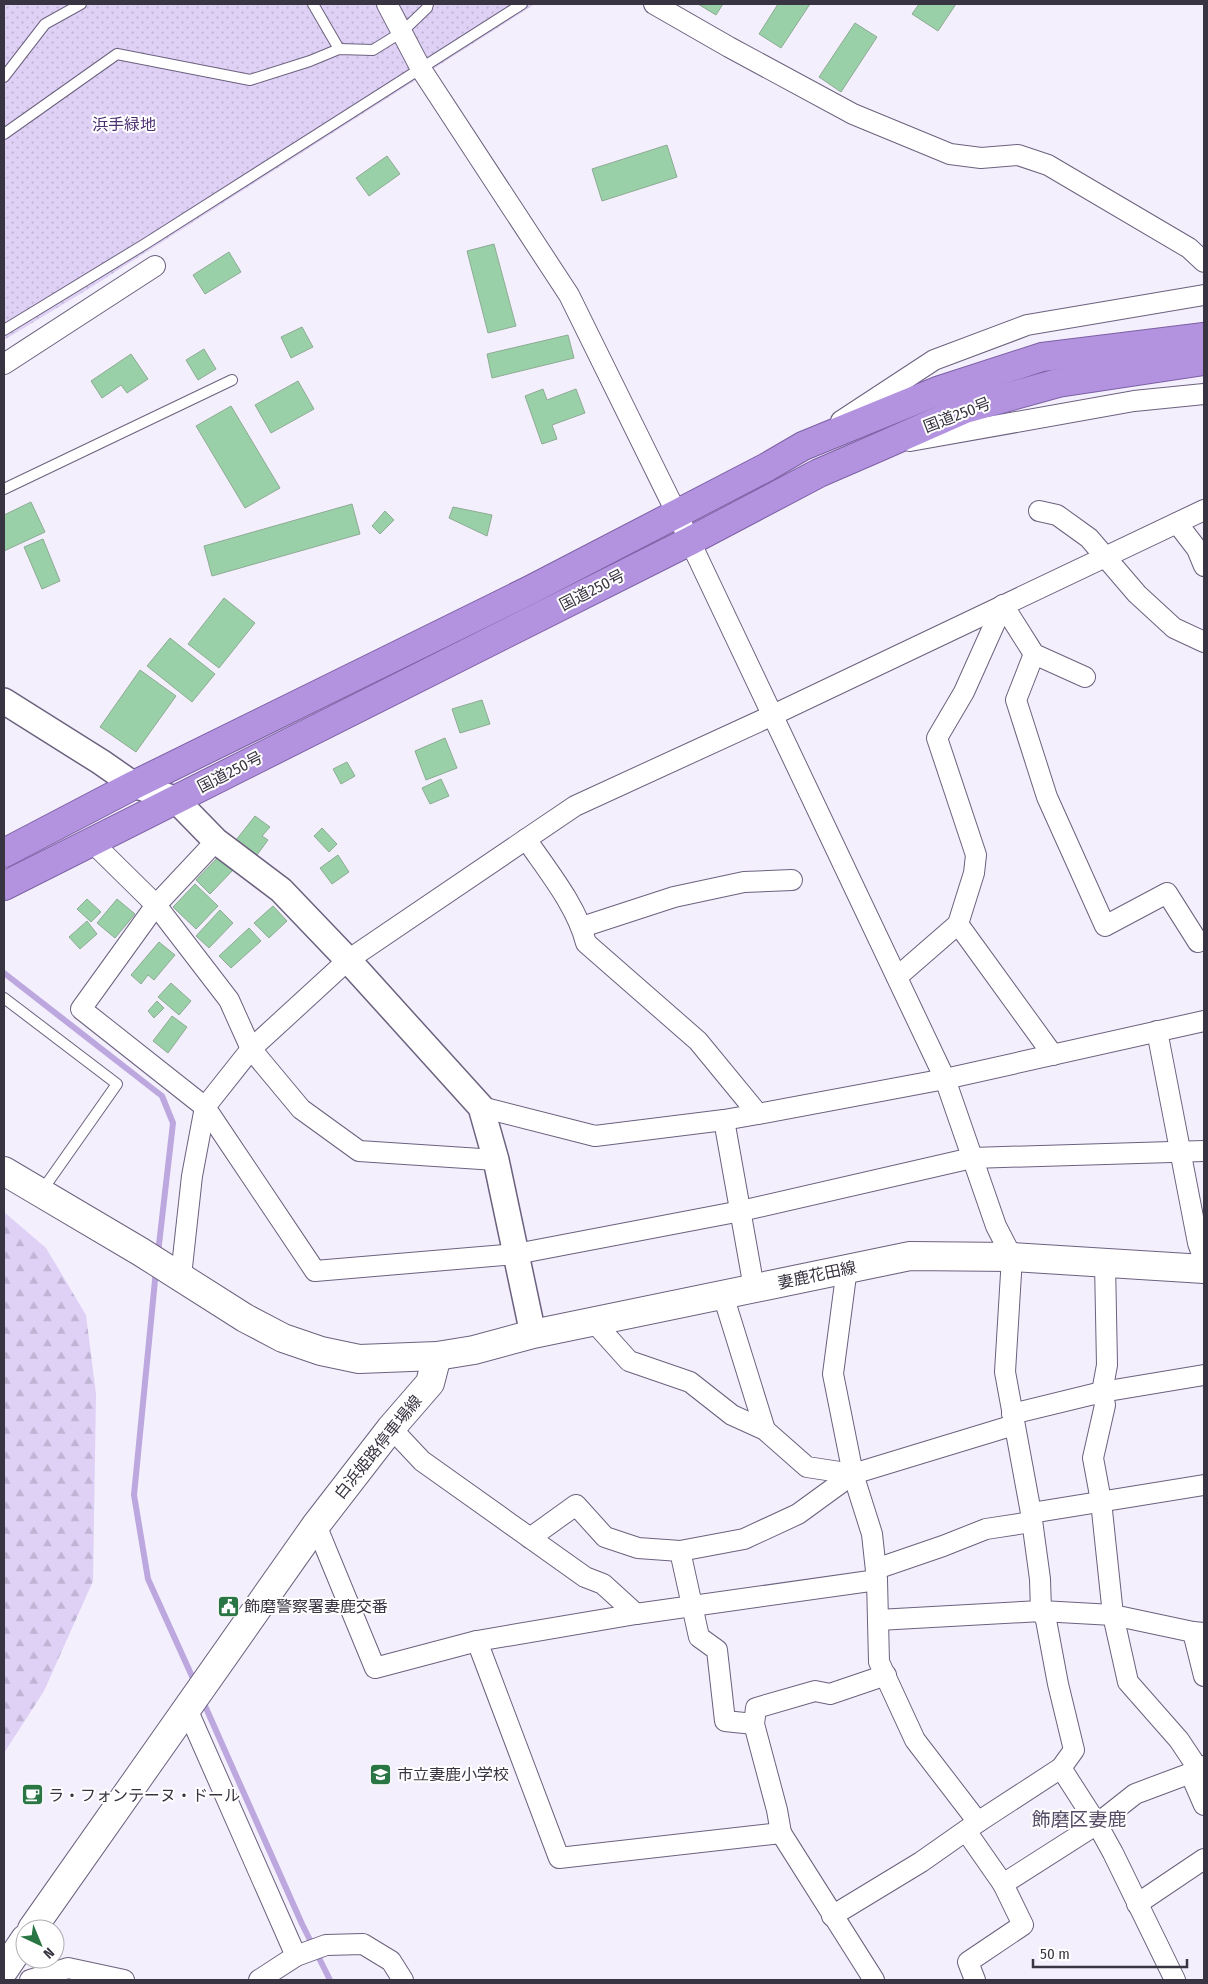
<svg xmlns="http://www.w3.org/2000/svg" width="1208" height="1984" viewBox="0 0 1208 1984" font-family="'Fira Sans Condensed','Noto Sans JP',sans-serif">
  <style>
    .forest { fill: url(#forest-firs) }
    .park { fill: url(#park-dots) }
    .lines { fill: none; stroke-linecap: round; stroke-linejoin: round }
    .stream { stroke: #bca7de; stroke-width: 6 }
    .building { fill: #9ad0a7; stroke: #8dab94 }
    .service-casing { stroke: #6c617e; stroke-width: 12 }
    .minor-casing { stroke: #6c617e; stroke-width: 22 }
    .tertiary-casing { stroke: #6c617e; stroke-width: 28 }
    .secondary-casing { stroke: #6c617e; stroke-width: 30 }
    .trunk-casing { stroke: #7c60a3; stroke-width: 30 }
    .service { stroke: #fff; stroke-width: 10 }
    .minor { stroke: #fff; stroke-width: 20 }
    .tertiary { stroke: #fff; stroke-width: 25 }
    .secondary { stroke: #fff; stroke-width: 28 }
    .trunk { stroke: #b393e0; stroke-width: 28 }
    .labels { text-anchor: middle; dominant-baseline: central; stroke-width: 4; stroke-linejoin: round; paint-order: stroke }
    .park-label { font-size: 16px; fill: #4d3072; stroke: #fff }
    .street-label { font-size: 16px; fill: #393441; stroke: #fff }
    .poi-label { font-size: 16px; fill: #393441; stroke: #fff; text-anchor: start }
    .quarter-label { font-size: 19px; fill: #564c67; stroke: #fff }
  </style>
  <defs>
    <pattern id="forest-firs" width="22" height="20" patternUnits="userSpaceOnUse" patternTransform="scale(1.25)"><rect width="22" height="20" fill="#ded1f5"/><path d="M5 1l3.5 6h-7zM16 11l3.5 6h-7z" fill="#bfb4d3"/></pattern>
    <pattern id="park-dots" width="8" height="8" patternUnits="userSpaceOnUse" patternTransform="scale(1.25)"><rect width="8" height="8" fill="#ded1f5"/><path d="M2 2h.1M6 6h.1" fill="none" stroke="#bfb4d3" stroke-width="1.8" stroke-linecap="round"/></pattern>
  </defs>
  <rect width="100%" height="100%" fill="#f4effd"/>
  <path class="forest" d="M 4,1212 L 46,1248 L 86,1315 L 96,1394 L 93,1581 L 44,1691 L 4,1753 Z"/>
  <path class="park" d="M 4,4 L 535,4 L 90,288 L 4,340 Z"/>
  <g class="lines">
    <g class="stream">
      <path d="M 4,973 L 162,1096 L 173,1123 L 158,1253"/>
      <path d="M 156,1270 L 134,1495 L 148,1579 L 195,1683"/>
      <path d="M 202,1699 L 302,1924 L 330,1980"/>
    </g>
  </g>
  <g class="building">
    <path d="M 698,4 L 723,4 L 716,15 Z"/>
    <path d="M 778,4 L 810,4 L 781,48 L 759,34 Z"/>
    <path d="M 919,4 L 956,4 L 938,31 L 912,14 Z"/>
    <path d="M 855,23 L 877,37 L 841,92 L 819,77 Z"/>
    <path d="M 667,145 L 677,177 L 602,201 L 592,169 Z"/>
    <path d="M 387,156 L 400,174 L 369,196 L 356,178 Z"/>
    <path d="M 494,244 L 516,326 L 488,333 L 467,251 Z"/>
    <path d="M 229,252 L 241,272 L 205,294 L 193,275 Z"/>
    <path d="M 302,327 L 313,347 L 291,358 L 281,337 Z"/>
    <path d="M 568,335 L 574,358 L 492,378 L 487,354 Z"/>
    <path d="M 204,349 L 216,369 L 198,380 L 186,360 Z"/>
    <path d="M 131,354 L 148,379 L 127,393 L 121,385 L 102,398 L 91,381 Z"/>
    <path d="M 298,381 L 314,409 L 271,433 L 255,405 Z"/>
    <path d="M 543,389 L 547,400 L 576,389 L 585,413 L 552,425 L 557,439 L 542,444 L 525,396 Z"/>
    <path d="M 231,406 L 280,488 L 245,508 L 196,426 Z"/>
    <path d="M 31,502 L 45,532 L 4,551 L 4,515 Z"/>
    <path d="M 352,504 L 360,534 L 212,576 L 204,546 Z"/>
    <path d="M 453,507 L 492,515 L 487,536 L 449,518 Z"/>
    <path d="M 385,511 L 394,520 L 380,534 L 372,526 Z"/>
    <path d="M 43,539 L 60,581 L 42,589 L 24,547 Z"/>
    <path d="M 224,598 L 255,623 L 219,668 L 188,644 Z"/>
    <path d="M 170,638 L 215,674 L 192,702 L 147,666 Z"/>
    <path d="M 140,670 L 176,696 L 136,752 L 100,727 Z"/>
    <path d="M 482,700 L 490,724 L 460,733 L 452,709 Z"/>
    <path d="M 445,738 L 457,768 L 426,780 L 415,751 Z"/>
    <path d="M 347,762 L 355,776 L 341,784 L 333,769 Z"/>
    <path d="M 441,779 L 449,796 L 430,804 L 422,788 Z"/>
    <path d="M 255,816 L 270,827 L 262,836 L 268,840 L 257,855 L 236,840 Z"/>
    <path d="M 322,828 L 337,844 L 329,852 L 314,836 Z"/>
    <path d="M 220,855 L 234,869 L 210,894 L 196,880 Z"/>
    <path d="M 338,855 L 349,872 L 332,884 L 320,868 Z"/>
    <path d="M 195,884 L 218,906 L 196,929 L 173,907 Z"/>
    <path d="M 87,899 L 101,912 L 91,922 L 77,909 Z"/>
    <path d="M 117,899 L 135,914 L 115,938 L 97,923 Z"/>
    <path d="M 273,906 L 287,921 L 269,938 L 254,923 Z"/>
    <path d="M 220,910 L 233,923 L 209,948 L 196,936 Z"/>
    <path d="M 87,921 L 97,934 L 80,949 L 69,937 Z"/>
    <path d="M 249,928 L 261,941 L 231,968 L 219,956 Z"/>
    <path d="M 159,942 L 175,955 L 154,980 L 148,975 L 141,984 L 131,975 Z"/>
    <path d="M 171,983 L 191,1001 L 179,1015 L 158,997 Z"/>
    <path d="M 157,1001 L 164,1008 L 154,1018 L 148,1011 Z"/>
    <path d="M 172,1016 L 187,1027 L 168,1053 L 153,1041 Z"/>
  </g>
  <g class="lines">
    <defs>
      <g id="service">
        <path d="M 313,4 L 339,49"/>
        <path d="M 4,77 L 45,24 L 81,4"/>
        <path d="M 4,134 L 117,54 L 250,80 L 310,61 L 339,49 L 373,50 L 402,32 L 427,8 L 428,4"/>
        <path d="M 4,330 L 145,244 L 522,4"/>
        <path d="M 4,489 L 232,380"/>
        <path d="M 4,998 L 117,1084 L 41,1192"/>
      </g>
      <g id="minor">
        <path d="M 387,4 L 421,69 L 569,295 L 677,514 L 945,1079 L 996,1226 L 1012,1257 L 1005,1372 L 1031,1513 L 1040,1579 L 1041,1611 L 1046,1620 L 1058,1684 L 1074,1750 L 1061,1768 L 978,1822 L 921,1862 L 832,1916"/>
        <path d="M 654,4 L 729,47 L 853,114 L 950,154 L 981,158 L 1018,155 L 1048,165 L 1189,248 L 1204,262"/>
        <path d="M 4,364 L 155,266"/>
        <path d="M 841,421 L 934,360 L 1027,325 L 1204,295"/>
        <path d="M 910,441 L 1134,401 L 1204,394"/>
        <path d="M 1039,511 L 1057,515 L 1089,538 L 1137,594 L 1174,628 L 1204,642"/>
        <path d="M 1177,523 L 1197,549 L 1204,566"/>
        <path d="M 1003,605 L 1034,654 L 1085,677"/>
        <path d="M 1034,654 L 1016,700 L 1047,797 L 1105,926 L 1167,893 L 1198,942"/>
        <path d="M 526,839 C 547,870 577,906 586,943 L 698,1041 L 758,1114"/>
        <path d="M 216,841 L 156,905 L 81,1009 L 205,1107 L 315,1271 L 516,1254 L 741,1211 L 972,1158 L 1204,1151"/>
        <path d="M 93,843 L 156,905 L 229,1000 L 251,1049 L 301,1109 L 359,1151 L 496,1160"/>
        <path d="M 958,924 L 1053,1055"/>
        <path d="M 582,927 L 674,897 L 744,882 L 792,880"/>
        <path d="M 897,977 L 958,924 L 974,873 L 976,855 L 937,738 L 964,692 L 1003,605"/>
        <path d="M 1157,1031 L 1198,1243 L 1204,1260"/>
        <path d="M 481,1107 L 595,1136 L 724,1120 L 758,1114 L 945,1079 L 1204,1021"/>
        <path d="M 724,1120 L 754,1288"/>
        <path d="M 1105,1263 L 1107,1365 L 1102,1392 L 1105,1405 L 1093,1458 L 1101,1501 L 1113,1615 L 1128,1682 L 1179,1740 L 1199,1770"/>
        <path d="M 847,1268 L 833,1374 L 853,1474 L 872,1534 L 877,1580 L 879,1662 L 915,1740 L 978,1822"/>
        <path d="M 181,1276 L 192,1176 L 205,1107 L 251,1049 L 348,960 L 575,806 L 773,715 L 1204,510"/>
        <path d="M 723,1295 L 765,1430"/>
        <path d="M 594,1322 L 629,1361 L 690,1382 L 732,1415 L 765,1430 L 807,1467 L 853,1474"/>
        <path d="M 1012,1414 L 1102,1392 L 1204,1375"/>
        <path d="M 391,1428 L 422,1461 L 585,1577 L 603,1584 L 636,1614"/>
        <path d="M 1031,1513 L 1204,1485"/>
        <path d="M 316,1525 L 375,1668 L 477,1641 L 636,1614 L 877,1580"/>
        <path d="M 530,1538 L 576,1505 L 605,1537 L 638,1548 L 680,1551 L 744,1539 L 798,1514 L 853,1474 L 1014,1425"/>
        <path d="M 680,1551 L 699,1637 L 717,1650 L 725,1721 L 754,1724"/>
        <path d="M 876,1569 L 943,1546 L 986,1529 L 1031,1522"/>
        <path d="M 878,1620 L 1041,1611 L 1113,1615 L 1193,1632 L 1204,1633"/>
        <path d="M 1193,1632 L 1204,1676"/>
        <path d="M 477,1641 L 559,1858 L 781,1833 L 874,1980"/>
        <path d="M 187,1709 L 296,1956"/>
        <path d="M 1061,1768 L 1097,1824 L 1113,1853 L 1175,1980"/>
        <path d="M 1190,1773 L 1204,1805"/>
        <path d="M 966,1831 L 1003,1884 L 1023,1925 L 968,1962 L 975,1980"/>
        <path d="M 781,1833 L 777,1810 L 754,1724 L 756,1708 L 815,1691 L 830,1694 L 886,1675"/>
        <path d="M 1003,1884 L 1097,1824 L 1135,1794 L 1199,1770 L 1204,1766"/>
        <path d="M 1137,1904 L 1204,1859"/>
        <path d="M 30,1980 L 68,1968 L 124,1980"/>
        <path d="M 259,1980 L 296,1956 L 326,1945 L 363,1944 L 391,1961 L 403,1980"/>
      </g>
      <path id="tertiary" d="M 4,701 L 101,762 L 134,785 L 175,799 L 216,841 L 281,890 L 348,960 L 481,1107 L 496,1160 L 533,1334"/>
      <g id="secondary">
        <path d="M 4,1171 L 141,1252 L 245,1318 L 283,1338 L 321,1351 L 359,1359 L 437,1356 L 474,1350 L 533,1334 L 910,1256 L 1012,1257 L 1204,1269"/>
        <path d="M 32,1929 L 316,1525 L 391,1428 L 430,1383 L 437,1356"/>
        <path d="M 4,1970 L 25,1939"/>
      </g>
      <g id="trunk">
        <path d="M 4,853 L 134,785 L 530,590 L 767,467 L 803,446 L 940,390 L 1042,357 L 1204,337"/>
        <path d="M 4,886 L 690,541 L 819,473 L 879,447 L 965,409 L 1058,383 L 1204,361"/>
      </g>
    </defs>
    <use href="#service" class="service-casing"/>
    <use href="#minor" class="minor-casing"/>
    <use href="#tertiary" class="tertiary-casing"/>
    <use href="#secondary" class="secondary-casing"/>
    <use href="#trunk" class="trunk-casing"/>
    <use href="#service" class="service"/>
    <use href="#minor" class="minor"/>
    <use href="#tertiary" class="tertiary"/>
    <use href="#secondary" class="secondary"/>
    <use href="#trunk" class="trunk"/>
  </g>
  <defs>
    <symbol id="civic-square" viewBox="-11 -11 22 22"><rect x="-9" y="-9" width="18" height="18" rx="4" fill="#297544" stroke="#fff"/><path d="M-.6-6.5H3V-4.5H.6V-3L4-1V1h2V6H-6V1h2V-1L-.6-3ZM-1.2 2.5V6h2.4V2.5Z" fill="#fff"/></symbol>
    <symbol id="school-square" viewBox="-11 -11 22 22"><rect x="-9" y="-9" width="18" height="18" rx="4" fill="#297544" stroke="#fff"/><path d="M0-5L7-2L0 1L-7-2ZM-4 1L0 2.5L4 1V4Q0 6-4 4Z" fill="#fff"/></symbol>
    <symbol id="cafe-square" viewBox="-11 -11 22 22"><rect x="-9" y="-9" width="18" height="18" rx="4" fill="#297544" stroke="#fff"/><path d="M-5.5-4.5H6V0H3Q3 3.5 0 3.5H-2.5Q-5.5 3.5-5.5 0ZM3-3.2v2h1.7v-2ZM-6 4.5H4V6H-6Z" fill="#fff"/></symbol>
  </defs>
  <g fill-rule="evenodd">
    <use href="#civic-square" x="216" y="1594" width="25" height="25"/>
    <use href="#school-square" x="368" y="1762" width="25" height="25"/>
    <use href="#cafe-square" x="20" y="1782" width="25" height="25"/>
  </g>
  <g class="labels">
    <g class="park-label">
      <text x="124" y="124">浜手緑地</text>
    </g>
    <g class="street-label">
      <text transform="translate(957 415) rotate(-21)">国道250号</text>
      <text transform="translate(592 590) rotate(-27)">国道250号</text>
      <text transform="translate(230 772) rotate(-27)">国道250号</text>
      <text transform="translate(817 1275) rotate(-12)">妻鹿花田線</text>
      <text transform="translate(378 1447) rotate(-51)">白浜姫路停車場線</text>
    </g>
    <g class="poi-label">
      <text x="244" y="1606">飾磨警察署妻鹿交番</text>
      <text x="397" y="1774">市立妻鹿小学校</text>
      <text x="48" y="1795">ラ・フォンテーヌ・ドール</text>
    </g>
    <g class="quarter-label">
      <text x="1079" y="1819">飾磨区妻鹿</text>
    </g>
  </g>
  <rect width="1208" height="1984" fill="none" stroke="#393441" stroke-width="10"/>
  <g transform="translate(40 1944) rotate(136)"><circle r="24" fill="#ffffff" stroke="#b0aeb3"/>
  <path d="M0-4L9 19L0 12L-9 19Z" fill="#297544"/>
  <text y="-8" font-size="14" font-weight="bold" text-anchor="middle" fill="#393441">N</text>
  </g>
  <path d="M1033 1959v8h154v-8" fill="none" stroke="#393441" stroke-width="2.5"/>
  <text x="1040" y="1959" font-size="15" fill="#393441" stroke="#ffffff" stroke-width="4" paint-order="stroke">50 m</text>
</svg>
